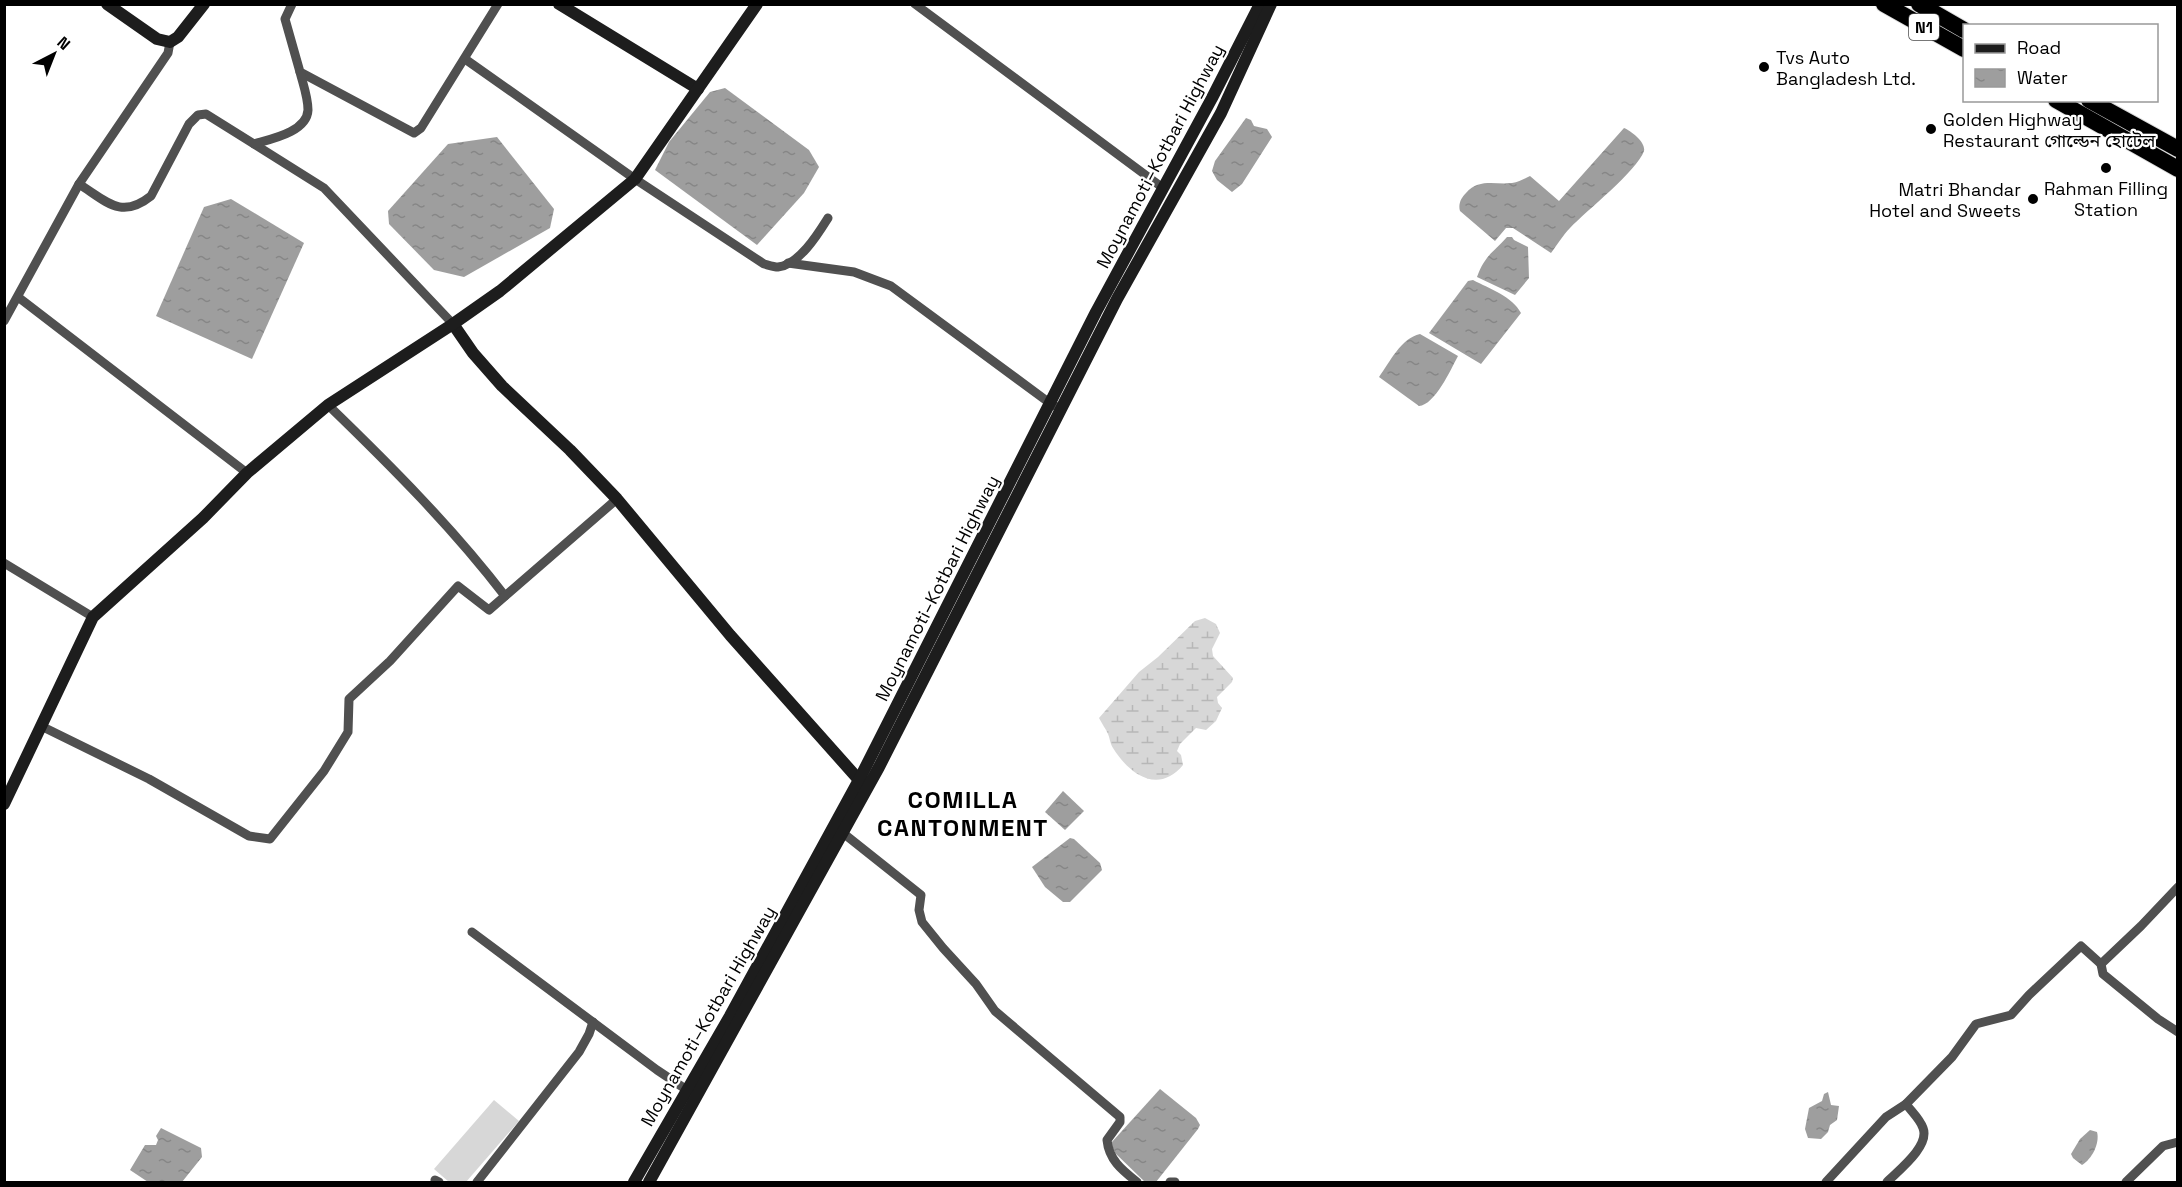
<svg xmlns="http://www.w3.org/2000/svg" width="2182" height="1187" viewBox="0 0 2182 1187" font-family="'Space Grotesk','Noto Sans Bengali',sans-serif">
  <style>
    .wetland { fill: url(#wetland-marsh) }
    .garden { fill: #d7d7d7 }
    .water { fill: url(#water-ripples) }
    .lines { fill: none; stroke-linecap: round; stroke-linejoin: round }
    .highway-casing { stroke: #dbdbdb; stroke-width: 18 }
    .street { stroke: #505050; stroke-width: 9 }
    .secondary { stroke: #1d1d1d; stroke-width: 12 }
    .highway { stroke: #000; stroke-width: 16 }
    .poi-dot { fill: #000; stroke: #fff; stroke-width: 2 }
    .labels { text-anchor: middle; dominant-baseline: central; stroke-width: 4.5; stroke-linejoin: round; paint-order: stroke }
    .shield { fill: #fff; stroke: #4c4c4c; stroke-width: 1.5 }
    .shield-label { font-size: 16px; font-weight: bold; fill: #000 }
    .poi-label { font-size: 18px; fill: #000; stroke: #fff; text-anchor: start }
    .street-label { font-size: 18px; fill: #000; stroke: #fff }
    .district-label { font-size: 24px; font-weight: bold; letter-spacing: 1.5px; fill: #000; stroke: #fff }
  </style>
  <defs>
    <pattern id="wetland-marsh" width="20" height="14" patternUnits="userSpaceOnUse" patternTransform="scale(1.5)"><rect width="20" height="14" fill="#d7d7d7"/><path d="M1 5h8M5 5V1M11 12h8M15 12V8" fill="none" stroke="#b7b7b7"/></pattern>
    <pattern id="water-ripples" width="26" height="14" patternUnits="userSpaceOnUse" patternTransform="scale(1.5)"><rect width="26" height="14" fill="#9e9e9e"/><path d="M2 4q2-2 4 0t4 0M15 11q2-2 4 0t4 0" fill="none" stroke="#868686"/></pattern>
  </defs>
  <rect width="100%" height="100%" fill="#fff"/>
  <path class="wetland" d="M 1205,618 L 1216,624 L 1220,633 L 1212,649 L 1213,656 L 1233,678 L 1232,682 L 1217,697 L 1218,703 L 1222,708 L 1216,721 L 1206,730 L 1196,728 L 1180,744 L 1177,751 L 1181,755 L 1183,765 C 1158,795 1129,774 1113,748 C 1110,743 1110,739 1108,734 C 1106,729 1102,724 1099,718 L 1139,672 L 1158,657 L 1195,621 Z"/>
  <path class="garden" d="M 494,1100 L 519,1121 L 466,1182 L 449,1182 L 434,1169 Z"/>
  <g class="water">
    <path d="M 725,88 L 809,150 L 819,167 L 804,193 L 757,245 L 655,170 L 669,142 L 710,92 Z"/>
    <path d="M 1246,118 L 1251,120 L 1254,126 L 1267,129 L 1272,137 L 1242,184 L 1232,192 L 1217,180 L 1212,171 L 1215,161 Z"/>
    <path d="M 1624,128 C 1631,131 1646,142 1644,151 C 1637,171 1586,211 1570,228 C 1563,235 1557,245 1551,253 L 1513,228 L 1506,228 L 1495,241 L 1460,211 C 1458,204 1461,198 1466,193 C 1479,178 1495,185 1512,183 C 1519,182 1524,179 1530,176 L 1559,201 Z"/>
    <path d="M 497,137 L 554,209 L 550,228 L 464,277 L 434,270 L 389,224 L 388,211 L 448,144 Z"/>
    <path d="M 231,199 L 304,243 L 252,359 L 156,316 L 204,207 Z"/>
    <path d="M 1507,237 L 1512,237 L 1514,240 L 1528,247 L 1529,278 L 1515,295 L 1477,277 C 1485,255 1493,253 1507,237 Z"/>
    <path d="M 1473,280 C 1490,289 1512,296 1521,313 L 1481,364 L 1429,333 L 1468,281 Z"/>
    <path d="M 1420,334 L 1458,356 C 1451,369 1435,405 1419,406 L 1379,377 C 1390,362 1401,338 1420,334 Z"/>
    <path d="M 1063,791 L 1084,811 L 1065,830 L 1045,812 Z"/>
    <path d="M 1070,838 L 1074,839 L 1100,863 L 1102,870 L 1070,902 L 1063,902 L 1045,887 L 1032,867 Z"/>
    <path d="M 1160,1089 L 1196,1118 L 1200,1125 L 1198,1129 L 1156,1182 L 1145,1182 L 1115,1153 L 1111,1143 Z"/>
    <path d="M 1828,1092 L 1831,1105 L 1839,1106 L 1837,1120 L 1830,1125 L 1828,1132 L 1821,1139 L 1808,1138 L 1805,1129 L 1809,1108 L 1822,1101 L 1824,1094 Z"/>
    <path d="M 161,1128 L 201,1148 L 202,1157 L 182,1182 L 148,1182 L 130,1170 L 145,1145 L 156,1145 L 158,1140 L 156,1136 Z"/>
    <path d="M 2090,1130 L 2097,1132 C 2100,1143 2092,1159 2082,1165 L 2073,1158 L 2071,1154 L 2080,1139 Z"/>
  </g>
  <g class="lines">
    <defs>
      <g id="highway">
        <path d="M 1884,4 L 1964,49"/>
        <path d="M 1919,4 L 1964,30"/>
        <path d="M 2056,100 L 2178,169"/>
        <path d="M 2089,100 L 2178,149"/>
      </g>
    </defs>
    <use href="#highway" class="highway-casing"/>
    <g class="street">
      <path d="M 292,4 L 285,19 L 300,72 L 414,133 L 421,128 L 498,4"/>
      <path d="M 915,4 L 1163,188"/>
      <path d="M 465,59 L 635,179 L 764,264 C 768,265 774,267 778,267 C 799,265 818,234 828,218"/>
      <path d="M 254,144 L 324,188 L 453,324"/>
      <path d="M 79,184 C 106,201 121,220 151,196 L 189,124 L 198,115 L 206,114 L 254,144 C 271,139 307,132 308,110 C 308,97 303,84 300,72"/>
      <path d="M 788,263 L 854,272 L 891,286 L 1051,404 L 1061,409"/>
      <path d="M 18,297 L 247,473"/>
      <path d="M 4,321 L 79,184 L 168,53 L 170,42"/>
      <path d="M 328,405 C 391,466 452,527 505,596"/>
      <path d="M 4,563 L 93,617"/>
      <path d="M 41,726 L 149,779 L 249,836 L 270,839 L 324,771 L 348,732 L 349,699 L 390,661 L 458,586 L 489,610 L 617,499"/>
      <path d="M 843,833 L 921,895 L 919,910 L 922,922 L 943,948 L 976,984 L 995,1011 L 1120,1117 L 1120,1122 L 1107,1140 C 1109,1160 1122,1170 1137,1182"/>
      <path d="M 472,932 L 657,1070 L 687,1090"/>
      <path d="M 2101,964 L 2103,974 L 2158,1019 L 2178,1032"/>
      <path d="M 435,1180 L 439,1182"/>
      <path d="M 477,1182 L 579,1052 L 589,1034 L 593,1022"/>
      <path d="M 1170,1182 L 1175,1182"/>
      <path d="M 1826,1182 L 1886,1117 L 1906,1104 L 1952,1057 L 1976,1024 L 2011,1015 L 2029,995 L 2081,946 L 2101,964 L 2141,926 L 2178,887"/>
      <path d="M 1887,1182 C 1899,1170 1930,1146 1923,1128 C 1920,1119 1911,1111 1906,1104"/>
      <path d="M 2126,1182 L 2163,1146 L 2178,1142"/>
    </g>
    <g class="secondary">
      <path d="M 107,4 L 157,39 L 170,42 L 178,37 L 204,4"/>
      <path d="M 559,4 L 698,89"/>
      <path d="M 453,324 L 473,353 L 502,386 L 570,450 L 617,499 L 730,635 L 859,780 L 864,782"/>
      <path d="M 4,804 L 93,617 L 203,518 L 247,473 L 328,405 L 453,324 L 500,291 L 635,179 L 757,4"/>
      <path d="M 634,1182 L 730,1016 L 859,780 L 1096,312 L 1212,98 L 1260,4"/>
      <path d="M 649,1182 L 879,767 L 1117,299 L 1221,113 L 1271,4"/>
    </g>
    <use href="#highway" class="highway"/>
  </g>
  <g class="poi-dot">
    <circle cx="1764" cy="67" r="6"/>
    <circle cx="1931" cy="129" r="6"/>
    <circle cx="2106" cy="168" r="6"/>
    <circle cx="2033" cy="199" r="6"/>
  </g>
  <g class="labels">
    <rect class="shield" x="1909" y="14" width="30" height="26" rx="4.5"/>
    <g class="shield-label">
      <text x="1924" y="27">N1</text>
    </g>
    <g class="poi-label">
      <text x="1776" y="57">Tvs Auto<tspan x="1776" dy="21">Bangladesh Ltd.</tspan></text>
      <text x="1943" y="119">Golden Highway<tspan x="1943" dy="21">Restaurant গোল্ডেন হোটেল</tspan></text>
      <text x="2106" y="188" text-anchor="middle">Rahman Filling<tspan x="2106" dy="21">Station</tspan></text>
      <text x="2021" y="189" text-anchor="end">Matri Bhandar<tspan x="2021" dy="21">Hotel and Sweets</tspan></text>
    </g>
    <g class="street-label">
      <text transform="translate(1160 156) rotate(-62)">Moynamoti–Kotbari Highway</text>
      <text transform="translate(937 588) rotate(-63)">Moynamoti–Kotbari Highway</text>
      <text transform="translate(708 1016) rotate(-60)">Moynamoti–Kotbari Highway</text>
    </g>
    <g class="district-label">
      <text x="963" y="799">COMILLA<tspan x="963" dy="28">CANTONMENT</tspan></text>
    </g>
  </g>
  <rect width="2182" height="1187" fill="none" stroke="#000000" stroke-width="12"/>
  <rect x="1963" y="24" width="195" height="78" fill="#ffffff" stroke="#999999" stroke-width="1.5"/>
  <rect x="1975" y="44" width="30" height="9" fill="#1d1d1d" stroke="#999999" stroke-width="1.5"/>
  <text x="2017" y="54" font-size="18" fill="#000000">Road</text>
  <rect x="1975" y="69" width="30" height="18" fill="url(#water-ripples)" stroke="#999999" stroke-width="1.5"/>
  <text x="2017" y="84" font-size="18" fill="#000000">Water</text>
  <g transform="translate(54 54) rotate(42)" stroke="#ffffff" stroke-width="4.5" paint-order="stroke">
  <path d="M0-4.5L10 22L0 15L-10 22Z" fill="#000000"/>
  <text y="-9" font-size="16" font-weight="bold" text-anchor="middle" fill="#000000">N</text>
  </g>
</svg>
